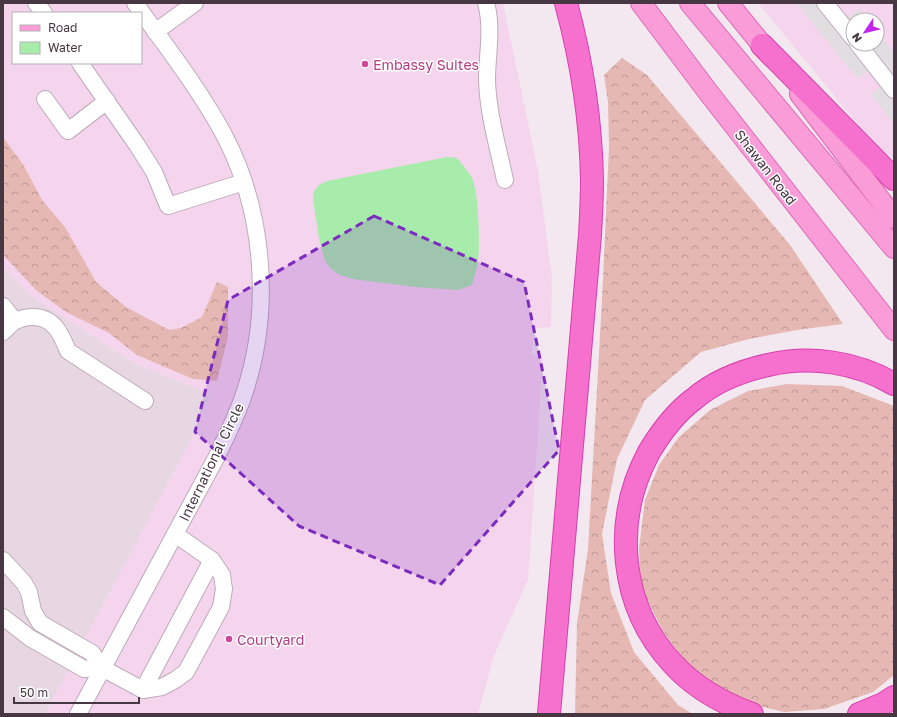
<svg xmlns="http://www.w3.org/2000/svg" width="897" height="717" viewBox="0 0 897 717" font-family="'Golos Text',sans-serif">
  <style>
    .residential { fill: #e7d7e2 }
    .commercial { fill: #f4d5ed; fill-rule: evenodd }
    .forest { fill: url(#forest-crowns) }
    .parking { fill: #e2dde1 }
    .water { fill: #a8ecab }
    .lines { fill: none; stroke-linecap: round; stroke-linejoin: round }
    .minor-casing { stroke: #beabb9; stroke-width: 18 }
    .major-casing { stroke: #dd6cb7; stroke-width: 22 }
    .highway-casing { stroke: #d540ad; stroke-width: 24 }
    .minor { stroke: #fff; stroke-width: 16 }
    .major { stroke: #f99cd8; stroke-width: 20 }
    .highway { stroke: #f670cd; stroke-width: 22 }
    .marked { fill: #7b2cbf; fill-opacity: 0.2; stroke: #7b2cbf; stroke-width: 3; stroke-dasharray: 8 5; stroke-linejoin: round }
    .hotel-dot { fill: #d1479c; stroke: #fff; stroke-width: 1.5 }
    .labels { text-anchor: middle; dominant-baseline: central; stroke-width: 3; stroke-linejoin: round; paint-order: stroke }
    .hotel-label { font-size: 14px; fill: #b23c85; stroke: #fff; text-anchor: start }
    .street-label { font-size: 14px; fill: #463743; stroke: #fff }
  </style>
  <defs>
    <pattern id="forest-crowns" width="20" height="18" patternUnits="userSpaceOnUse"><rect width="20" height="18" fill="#e5b8b3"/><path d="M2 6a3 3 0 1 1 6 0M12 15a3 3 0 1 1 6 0" fill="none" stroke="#bb9693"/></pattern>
  </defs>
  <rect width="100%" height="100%" fill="#f3e8ef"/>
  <path class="residential" d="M 3,267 L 31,296 L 136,364 L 211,394 L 186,449 L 45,714 L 3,714 Z"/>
  <g class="commercial">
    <path d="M 3,3 L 503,3 L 538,171 L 552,278 L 551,327 L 535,328 L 531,354 L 543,358 L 528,580 L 494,655 L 478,714 L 45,714 L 186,449 L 211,394 L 136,364 L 31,296 L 3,267 ZM 13,13 L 141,13 L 141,63 L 13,63 Z"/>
    <path d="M 758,3 L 894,3 L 894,158 L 878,149 ZM 853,20 L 877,20 L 877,44 L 853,44 Z"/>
  </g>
  <g class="forest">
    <path d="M 622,58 L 647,75 L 790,245 L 843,324 L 797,330 L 749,339 L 701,352 L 645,400 L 617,459 L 602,534 L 611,593 L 634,652 L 678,705 L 693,714 L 575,714 L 577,623 L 588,549 L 602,300 L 609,148 L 608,102 L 604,75 Z"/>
    <path d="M 3,137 L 24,166 L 42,200 L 65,227 L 96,282 L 126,307 L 169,330 L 181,328 L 202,317 L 217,282 L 228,287 L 228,336 L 217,381 L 193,379 L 137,355 L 109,333 L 66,312 L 37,291 L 3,255 Z"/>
    <path d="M 787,384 L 842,386 L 894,406 L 894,675 L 873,692 L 824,709 L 784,712 L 747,703 L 710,685 L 682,657 L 662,630 L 641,587 L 639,548 L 645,500 L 659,465 L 679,437 L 710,410 L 748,391 Z"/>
  </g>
  <path class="parking" d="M 796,3 L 835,3 L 845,16 L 847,17 L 850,16 L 859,9 L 867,20 L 853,20 L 853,44 L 877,44 L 877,32 L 894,53 L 894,123 L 871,95 L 881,86 L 869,71 L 857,78 Z"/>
  <path class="water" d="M 447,157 L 457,158 C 462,164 468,171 472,178 C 479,194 480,243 478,261 C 477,269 474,277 472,285 L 458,290 L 415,287 L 353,279 L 340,275 L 331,269 L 325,261 L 319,238 L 313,199 L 314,191 L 319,185 L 327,181 Z"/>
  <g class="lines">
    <defs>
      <g id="minor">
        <path d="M 36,3 L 44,13"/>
        <path d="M 486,3 C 493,28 487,55 487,80 C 488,114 498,147 505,180"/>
        <path d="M 825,3 L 853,38"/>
        <path d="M 155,32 L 195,3"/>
        <path d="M 858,44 L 894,90"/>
        <path d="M 80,63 L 137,145 L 154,172 L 168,206 L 244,182"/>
        <path d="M 45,99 L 68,131 L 107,101"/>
        <path d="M 3,306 L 15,321"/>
        <path d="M 3,332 C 7,329 10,324 14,322 C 19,319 27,317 33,317 C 54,317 61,334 68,351 L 145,401"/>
        <path d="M 3,560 L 24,583 L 29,592 L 33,611 L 40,623 L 92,653 L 102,668 L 143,690 L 162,687 L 175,680 L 186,672 L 221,607 L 224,589 L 222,575 L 212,560 L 175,534"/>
        <path d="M 3,617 L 30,638 L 84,669 L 102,668"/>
        <path d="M 143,690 L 212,560"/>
        <path d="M 78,714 L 216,458 C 226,437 237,416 244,394 C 272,311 265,211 223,133 C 198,87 165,45 135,3"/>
      </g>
      <g id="major">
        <path d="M 641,3 L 708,92 L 894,330"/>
        <path d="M 690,3 L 894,248"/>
        <path d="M 728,3 L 772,57"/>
        <path d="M 800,94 L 894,218"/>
      </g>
      <g id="highway">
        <path d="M 762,45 L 894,179"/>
        <path d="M 549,714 L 590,235 C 591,217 592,198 592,180 C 591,118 582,62 566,3"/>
        <path d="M 752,714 C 722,703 695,688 673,664 C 619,606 612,521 649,452 C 661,432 675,413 694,399 C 715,381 741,371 768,365 C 810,355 856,362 894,384"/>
        <path d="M 859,714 L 883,704 L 894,697"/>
      </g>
    </defs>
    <use href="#minor" class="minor-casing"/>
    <use href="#major" class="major-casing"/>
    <use href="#highway" class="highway-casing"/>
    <use href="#minor" class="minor"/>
    <use href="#major" class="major"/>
    <use href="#highway" class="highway"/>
  </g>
  <path class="marked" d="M 374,216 L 524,282 L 559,450 L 440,585 L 299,526 L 195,432 L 228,300 Z"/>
  <g class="hotel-dot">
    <circle cx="365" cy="64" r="4"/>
    <circle cx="229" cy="639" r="4"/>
  </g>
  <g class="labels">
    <g class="hotel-label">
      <text x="373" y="64">Embassy Suites</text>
      <text x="237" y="639">Courtyard</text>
    </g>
    <g class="street-label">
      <text transform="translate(766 167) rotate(52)">Shawan Road</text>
      <text transform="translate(211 462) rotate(-64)">International Circle</text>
    </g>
  </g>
  <rect width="897" height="717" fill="none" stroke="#463743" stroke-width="8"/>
  <rect x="12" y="12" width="130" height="52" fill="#ffffff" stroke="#b5afb4"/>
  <rect x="20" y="25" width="20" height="6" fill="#f99cd8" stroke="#b5afb4"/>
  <text x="48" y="32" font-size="12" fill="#463743">Road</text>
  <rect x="20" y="42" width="20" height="12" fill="#a8ecab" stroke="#b5afb4"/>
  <text x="48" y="52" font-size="12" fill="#463743">Water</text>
  <g transform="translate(865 32) rotate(235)"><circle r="19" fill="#ffffff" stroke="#b5afb4"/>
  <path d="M0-3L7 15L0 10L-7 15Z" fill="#c324ee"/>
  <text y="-6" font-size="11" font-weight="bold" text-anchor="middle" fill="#463743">N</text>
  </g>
  <path d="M14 697v6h125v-6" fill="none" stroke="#463743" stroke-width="2"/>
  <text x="20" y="697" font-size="12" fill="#463743" stroke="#ffffff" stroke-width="3" paint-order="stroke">50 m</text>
</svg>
